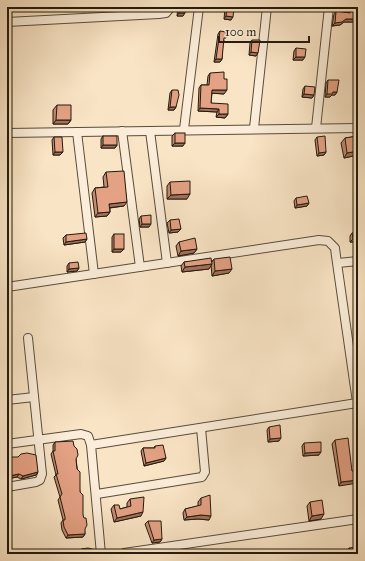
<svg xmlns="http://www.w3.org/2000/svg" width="365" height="561" viewBox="0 0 365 561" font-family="'IM FELL Great Primer',serif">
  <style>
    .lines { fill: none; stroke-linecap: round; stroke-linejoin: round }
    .minor-casing { stroke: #584c3b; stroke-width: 10 }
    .minor { stroke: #fbedd9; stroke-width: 8 }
    .wall { fill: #c48a72; stroke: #231a0d }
    .shaded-wall { fill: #a0715c; stroke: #231a0d }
    .building { fill: #e4a184; stroke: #231a0d }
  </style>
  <rect width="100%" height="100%" fill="#f9e4c5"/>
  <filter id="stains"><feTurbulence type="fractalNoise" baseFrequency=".005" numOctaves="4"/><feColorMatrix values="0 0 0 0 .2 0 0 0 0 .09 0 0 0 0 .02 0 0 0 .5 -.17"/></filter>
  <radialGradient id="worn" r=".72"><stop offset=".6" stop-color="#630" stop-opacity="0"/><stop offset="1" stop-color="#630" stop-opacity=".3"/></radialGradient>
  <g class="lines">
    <defs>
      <g id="minor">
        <path d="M 7,22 L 159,14 L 166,13 L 171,7"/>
        <path d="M 254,128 L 267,7"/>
        <path d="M 316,128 L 329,7"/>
        <path d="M 184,129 L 199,7"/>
        <path d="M 122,131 L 140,267"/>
        <path d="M 150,131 L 167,263"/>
        <path d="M 77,132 L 94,274"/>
        <path d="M 7,133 L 358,128"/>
        <path d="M 338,263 L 358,261"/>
        <path d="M 7,287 L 319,240 L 328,241 L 335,248 L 336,256 L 358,409"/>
        <path d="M 7,400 L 34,397"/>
        <path d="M 7,444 L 81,434 L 88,436 L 91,445"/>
        <path d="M 7,487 L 36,482 L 40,480 L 42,474 L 28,338"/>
        <path d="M 97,494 L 202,477 L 205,472 L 201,428"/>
        <path d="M 124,553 L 358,519"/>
        <path d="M 101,554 L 91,445 L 357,403"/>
      </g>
    </defs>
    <use href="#minor" class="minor-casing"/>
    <use href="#minor" class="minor"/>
  </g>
  <g class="wall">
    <path d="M 178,7 L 186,7 L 183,16 L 177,16 Z"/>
    <path d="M 227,7 L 234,7 L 231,20 L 224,19 L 225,9 Z"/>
    <path d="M 350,9 L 358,9 L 358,21 L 357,22 L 344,22 L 340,25 L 332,26 L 334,14 L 336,11 L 348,13 Z"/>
    <path d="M 220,31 L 224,41 L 223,41 L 222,59 L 220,62 L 214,62 L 218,34 Z"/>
    <path d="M 252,40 L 256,56 L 249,55 L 250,43 Z"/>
    <path d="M 296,48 L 303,60 L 293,60 L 294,51 Z"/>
    <path d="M 210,73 L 224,94 L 212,93 L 211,103 L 228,114 L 225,118 L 216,117 L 217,112 L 198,111 L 199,88 L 201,85 L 207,85 L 208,76 Z"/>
    <path d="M 328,80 L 337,92 L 335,95 L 332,95 L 330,97 L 325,97 L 326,83 Z"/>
    <path d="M 305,86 L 314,95 L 312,98 L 302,97 L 303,89 Z"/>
    <path d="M 172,90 L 176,107 L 174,110 L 168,110 L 170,93 Z"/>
    <path d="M 57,105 L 71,120 L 68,124 L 53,124 L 53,110 Z"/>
    <path d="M 175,133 L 183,146 L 172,146 L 172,136 Z"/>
    <path d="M 103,136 L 117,145 L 115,148 L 101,148 L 101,139 Z"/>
    <path d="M 358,136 L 358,155 L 344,158 L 341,143 L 345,138 Z"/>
    <path d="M 54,137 L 60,155 L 53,155 L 52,140 Z"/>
    <path d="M 317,137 L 326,152 L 324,155 L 317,156 L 315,140 Z"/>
    <path d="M 356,171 L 358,179 L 355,180 L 354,174 Z"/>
    <path d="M 106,172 L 124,206 L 110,208 L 110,212 L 107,216 L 95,217 L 92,193 L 95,188 L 104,187 L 103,177 Z"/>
    <path d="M 170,182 L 187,199 L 167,199 L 167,186 Z"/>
    <path d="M 296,198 L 309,203 L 307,206 L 295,208 L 294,201 Z"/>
    <path d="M 141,216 L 149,227 L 140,227 L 139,219 Z"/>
    <path d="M 170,220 L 181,229 L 178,232 L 169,233 L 167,223 Z"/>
    <path d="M 352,233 L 358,233 L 358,242 L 350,242 L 350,236 Z"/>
    <path d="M 114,234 L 121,252 L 112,252 L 112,237 Z"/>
    <path d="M 66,235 L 87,239 L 85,242 L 64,245 L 63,238 Z"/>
    <path d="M 179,242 L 197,249 L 194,253 L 178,256 L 176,246 Z"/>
    <path d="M 214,259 L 229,273 L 212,276 L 211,265 L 209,269 L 182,272 L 181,266 L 184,262 L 212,262 Z"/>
    <path d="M 69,263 L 79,268 L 77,271 L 67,272 L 67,266 Z"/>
    <path d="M 269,427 L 279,441 L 268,442 L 267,430 Z"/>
    <path d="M 335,440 L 352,471 L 339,486 L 332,444 Z"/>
    <path d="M 55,442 L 76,459 L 85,534 L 83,537 L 66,538 L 62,530 L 61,523 L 63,520 L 58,500 L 60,497 L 54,477 L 56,475 L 51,454 L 53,451 L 53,445 Z"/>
    <path d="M 304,443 L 319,455 L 303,456 L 302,446 Z"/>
    <path d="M 155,446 L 166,458 L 164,461 L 144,466 L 141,451 L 143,448 L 154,448 Z"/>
    <path d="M 7,457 L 38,472 L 36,475 L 21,479 L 17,477 L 7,479 Z"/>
    <path d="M 201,498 L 209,520 L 198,519 L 184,520 L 183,513 L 185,509 L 198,506 L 198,502 Z"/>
    <path d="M 130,499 L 141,516 L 114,522 L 111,509 L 114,505 L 120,509 L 127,507 L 127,503 Z"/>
    <path d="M 310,502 L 321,519 L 309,521 L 307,506 Z"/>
    <path d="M 148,521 L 162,539 L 160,542 L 152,543 L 145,524 Z"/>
    <path d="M 349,548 L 358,554 L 347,554 L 347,552 Z"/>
  </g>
  <g class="shaded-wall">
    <path d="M 179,13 L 185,13 L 183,16 L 177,16 Z"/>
    <path d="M 226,16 L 233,17 L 231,20 L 224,19 Z"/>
    <path d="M 346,19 L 358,19 L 358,21 L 357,22 L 344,22 L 340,25 L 332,26 L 335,23 Z"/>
    <path d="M 251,52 L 258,53 L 256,56 L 249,55 Z"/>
    <path d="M 296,57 L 305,57 L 303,60 L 293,60 Z"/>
    <path d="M 216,59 L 222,59 L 220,62 L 214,62 Z"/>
    <path d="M 212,90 L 227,90 L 224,94 L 209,93 Z"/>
    <path d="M 333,92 L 337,92 L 335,95 L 332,95 L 330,97 L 325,97 L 327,94 Z"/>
    <path d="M 304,94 L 314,95 L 312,98 L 302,97 Z"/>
    <path d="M 170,107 L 176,107 L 174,110 L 168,110 Z"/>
    <path d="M 200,108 L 219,109 L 217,112 L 198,111 Z"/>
    <path d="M 219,114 L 228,114 L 225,118 L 216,117 Z"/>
    <path d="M 56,120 L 71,120 L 68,124 L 53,124 Z"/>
    <path d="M 175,143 L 185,143 L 183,146 L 172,146 Z"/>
    <path d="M 103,145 L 117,145 L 115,148 L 101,148 Z"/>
    <path d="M 358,151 L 358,155 L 344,158 L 347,153 Z"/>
    <path d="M 55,152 L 63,152 L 60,155 L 53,155 Z"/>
    <path d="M 326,152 L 324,155 L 317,156 L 319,153 Z"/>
    <path d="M 190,194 L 187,199 L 167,199 L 171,195 Z"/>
    <path d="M 127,202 L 124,206 L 106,208 L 109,204 Z"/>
    <path d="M 309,203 L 307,206 L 295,208 L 297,205 Z"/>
    <path d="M 110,212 L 107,216 L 95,217 L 98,213 Z"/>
    <path d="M 142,224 L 151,224 L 149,227 L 140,227 Z"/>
    <path d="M 181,229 L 178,232 L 169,233 L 171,230 Z"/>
    <path d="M 87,239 L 85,242 L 64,245 L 66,242 Z"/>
    <path d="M 353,239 L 358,239 L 358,242 L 350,242 Z"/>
    <path d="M 114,249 L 124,249 L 121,252 L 112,252 Z"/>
    <path d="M 197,249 L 194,253 L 178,256 L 181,251 Z"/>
    <path d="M 212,264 L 209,269 L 182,272 L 185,267 Z"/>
    <path d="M 79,268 L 77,271 L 67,272 L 69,269 Z"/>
    <path d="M 232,269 L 229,273 L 212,276 L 215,271 Z"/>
    <path d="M 281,438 L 279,441 L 268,442 L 270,439 Z"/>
    <path d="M 321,452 L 319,455 L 303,456 L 305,453 Z"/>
    <path d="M 166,458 L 164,461 L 144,466 L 146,463 Z"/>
    <path d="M 38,472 L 36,475 L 21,479 L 23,476 Z"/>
    <path d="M 19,474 L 17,477 L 7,479 L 7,478 L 9,476 Z"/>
    <path d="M 358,480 L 358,483 L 339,486 L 341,482 Z"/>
    <path d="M 143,512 L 141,516 L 114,522 L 117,518 Z"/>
    <path d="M 324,514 L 321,519 L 309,521 L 312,516 Z"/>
    <path d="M 201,515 L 211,516 L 209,520 L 198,519 L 184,520 L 187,517 Z"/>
    <path d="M 85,534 L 83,537 L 66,538 L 68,535 Z"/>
    <path d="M 162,539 L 160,542 L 152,543 L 154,540 Z"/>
  </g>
  <g class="building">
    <path d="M 180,7 L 186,7 L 185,13 L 179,13 Z"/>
    <path d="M 227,7 L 234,7 L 233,17 L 226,16 Z"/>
    <path d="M 350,9 L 358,9 L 358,19 L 346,19 L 342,22 L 335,23 L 336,11 L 350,13 Z"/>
    <path d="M 220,31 L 226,32 L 226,38 L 224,38 L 222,59 L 216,59 Z"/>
    <path d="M 252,40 L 260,40 L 258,53 L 251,52 Z"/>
    <path d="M 296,48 L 306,49 L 305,57 L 296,57 Z"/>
    <path d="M 224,72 L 224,79 L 227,79 L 227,90 L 212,90 L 211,103 L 228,104 L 228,114 L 219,114 L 219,109 L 200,108 L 201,85 L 209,85 L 210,73 Z"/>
    <path d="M 328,80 L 339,80 L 337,92 L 333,92 L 332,94 L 327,94 Z"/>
    <path d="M 305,86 L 315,87 L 314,95 L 304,94 Z"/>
    <path d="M 172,90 L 178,90 L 179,95 L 176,107 L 170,107 Z"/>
    <path d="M 57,105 L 71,105 L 71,120 L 56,120 Z"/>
    <rect x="175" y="133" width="10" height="10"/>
    <rect x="103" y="136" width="14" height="9"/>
    <path d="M 325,136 L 326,152 L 319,153 L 317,137 Z"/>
    <path d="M 358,136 L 358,151 L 347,153 L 345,138 Z"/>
    <path d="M 54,137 L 62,137 L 63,152 L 55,152 Z"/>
    <path d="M 124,171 L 127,202 L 109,204 L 110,212 L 98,213 L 95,188 L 108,187 L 106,172 Z"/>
    <path d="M 356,171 L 358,171 L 358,177 L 357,177 Z"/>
    <path d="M 190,181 L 190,194 L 171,195 L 170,182 Z"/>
    <path d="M 307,196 L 309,203 L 297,205 L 296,198 Z"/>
    <path d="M 151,215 L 151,224 L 142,224 L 141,216 Z"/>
    <path d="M 179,219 L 181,229 L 171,230 L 170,220 Z"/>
    <path d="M 86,233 L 87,239 L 66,242 L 66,235 Z"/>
    <path d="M 352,233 L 358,233 L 358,239 L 353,239 Z"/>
    <rect x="114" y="234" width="10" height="15"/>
    <path d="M 195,238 L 197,249 L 181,251 L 179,242 Z"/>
    <path d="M 230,257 L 232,269 L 215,271 L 214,259 Z"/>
    <path d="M 211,258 L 212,264 L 185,267 L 184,262 Z"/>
    <path d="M 78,262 L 79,268 L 69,269 L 69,263 Z"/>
    <path d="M 280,425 L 281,438 L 270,439 L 269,427 Z"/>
    <path d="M 348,438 L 352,471 L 358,470 L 358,480 L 341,482 L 335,440 Z"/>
    <path d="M 73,441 L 74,446 L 77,449 L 78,455 L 76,459 L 77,469 L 80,472 L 80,492 L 83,495 L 83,515 L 84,518 L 86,518 L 87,525 L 85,529 L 85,534 L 68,535 L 64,527 L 63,520 L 65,520 L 65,517 L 60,497 L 62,494 L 56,474 L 58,474 L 53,451 L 55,451 L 55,442 Z"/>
    <path d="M 321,442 L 321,452 L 305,453 L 304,443 Z"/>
    <path d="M 163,445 L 166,458 L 146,463 L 143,448 L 155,448 L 155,446 Z"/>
    <path d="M 27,453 L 36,455 L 38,472 L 23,476 L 19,474 L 9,476 L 7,478 L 7,457 L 18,457 L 21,454 Z"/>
    <path d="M 210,495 L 211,516 L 201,515 L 187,517 L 185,509 L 201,505 L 201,498 Z"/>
    <path d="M 144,497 L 143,512 L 117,518 L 114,505 L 119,505 L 120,509 L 131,506 L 130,499 Z"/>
    <path d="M 322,500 L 324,514 L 312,516 L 310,502 Z"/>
    <path d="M 148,521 L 161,521 L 162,539 L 154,540 Z"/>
    <path d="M 358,547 L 358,554 L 350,554 L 349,548 Z"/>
    <path d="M 88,548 L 96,550 L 97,554 L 58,554 L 58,552 L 78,552 L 81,549 Z"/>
    <path d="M 198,552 L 198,554 L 187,554 L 187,553 Z"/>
  </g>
  <rect width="365" height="561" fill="none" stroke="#f9e4c5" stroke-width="24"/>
  <rect x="8" y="8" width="349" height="545" fill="none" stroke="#231a0d" stroke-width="2"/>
  <rect x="12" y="12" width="341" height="537" fill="none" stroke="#231a0d"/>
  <path d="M219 36v6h90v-6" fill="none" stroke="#231a0d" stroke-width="2"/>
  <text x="225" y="36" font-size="12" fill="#231a0d" stroke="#fbedd9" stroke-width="3" paint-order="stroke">100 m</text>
  <rect width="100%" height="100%" filter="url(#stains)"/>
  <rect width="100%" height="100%" fill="url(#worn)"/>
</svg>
